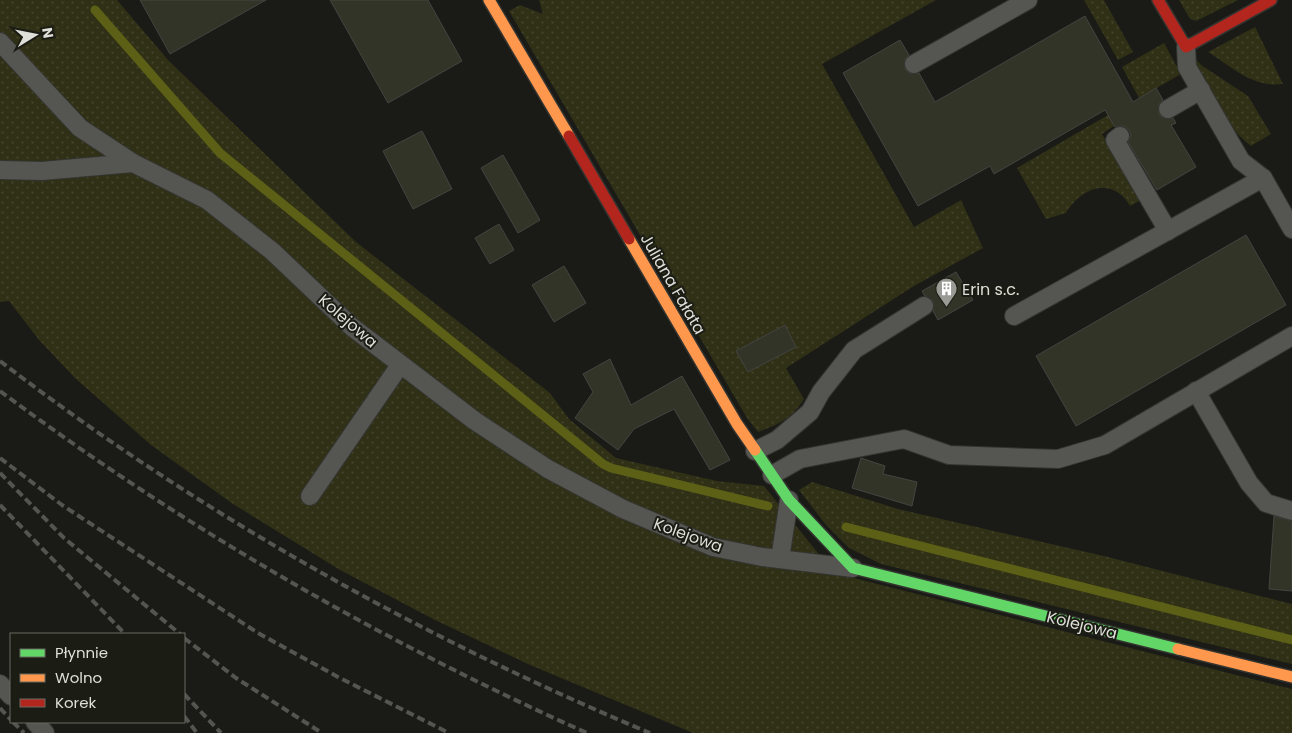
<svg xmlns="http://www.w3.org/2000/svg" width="1292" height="733" viewBox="0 0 1292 733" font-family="Poppins,sans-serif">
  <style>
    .grass { fill: url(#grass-dots) }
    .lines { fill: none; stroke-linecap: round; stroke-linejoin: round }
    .stream { stroke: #5c5f16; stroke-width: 9 }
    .building { fill: #333428; stroke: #444441 }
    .lane-casing { stroke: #343431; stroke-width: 20 }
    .fast-casing { stroke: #343431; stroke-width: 14 }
    .slow-casing { stroke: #343431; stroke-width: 14 }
    .jam-casing { stroke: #343431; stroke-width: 14 }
    .lane { stroke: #555552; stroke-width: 18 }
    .fast { stroke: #63d668; stroke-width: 11 }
    .slow { stroke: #ff974d; stroke-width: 11 }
    .jam { stroke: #b3261e; stroke-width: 11 }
    .rail { stroke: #545450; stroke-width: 4; stroke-dasharray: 8 4; stroke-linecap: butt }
    .labels { text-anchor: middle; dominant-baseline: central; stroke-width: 4; stroke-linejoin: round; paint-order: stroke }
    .street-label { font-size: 16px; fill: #dfdfda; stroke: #1b1c14 }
    .poi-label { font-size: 16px; fill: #dfdfda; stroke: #1b1c14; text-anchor: start }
  </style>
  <defs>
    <pattern id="grass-dots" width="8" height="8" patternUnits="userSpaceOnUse" patternTransform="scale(1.25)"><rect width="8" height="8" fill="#2f3015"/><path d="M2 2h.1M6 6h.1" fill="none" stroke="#43442b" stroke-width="1.8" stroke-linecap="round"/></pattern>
  </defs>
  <rect width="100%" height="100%" fill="#1a1a16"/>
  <g class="grass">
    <path d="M 0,0 L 117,0 L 168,60 L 356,242 L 550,393 L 569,419 L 616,458 L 717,481 L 764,486 L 834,573 L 1292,689 L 1292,733 L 693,733 L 530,665 L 435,620 L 340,570 L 233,504 L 151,445 L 75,378 L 39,340 L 9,301 L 0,302 Z"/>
    <path d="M 539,0 L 936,0 L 822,64 L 914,227 L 961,200 L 983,248 L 914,286 L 786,368 L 804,399 C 791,419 780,424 758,432 L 747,418 L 509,11 L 520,5 L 543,14 Z"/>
    <path d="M 1084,0 L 1104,0 L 1133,52 L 1118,60 Z"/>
    <path d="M 1179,0 L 1238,0 L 1196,21 L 1190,19 Z"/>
    <path d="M 1255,27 L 1283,84 C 1253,88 1232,67 1208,52 Z"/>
    <path d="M 1164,43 L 1181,74 L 1139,98 L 1122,67 Z"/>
    <path d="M 1196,59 L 1201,65 L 1248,96 L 1271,134 L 1251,146 C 1224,125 1212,96 1196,67 Z"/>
    <path d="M 1108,115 L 1114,126 L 1102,134 L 1141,200 L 1130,206 C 1113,176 1081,187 1066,213 L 1046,219 L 1017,168 Z"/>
    <path d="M 812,482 L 898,509 L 1104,556 L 1292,604 L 1292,664 L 881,564 L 849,548 L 826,525 L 799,490 Z"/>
  </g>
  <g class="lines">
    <g class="stream">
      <path d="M 95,10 L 220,153 L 603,464 L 611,468 L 768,506"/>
      <path d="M 846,527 L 1292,640"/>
    </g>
  </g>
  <g class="building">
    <path d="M 140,0 L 266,0 L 170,54 Z"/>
    <path d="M 330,0 L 428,0 L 462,61 L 388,103 Z"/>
    <path d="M 1085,16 L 1133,102 L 1156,88 L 1163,100 L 1159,104 L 1159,114 L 1163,118 L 1173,118 L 1176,123 L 1171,125 L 1196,167 L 1157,190 L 1128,142 L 1131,135 L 1129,130 L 1123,126 L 1115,127 L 1105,110 L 994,174 L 990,166 L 918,206 L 843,73 L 900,40 L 909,55 L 905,59 L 905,69 L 909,73 L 919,73 L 935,102 Z"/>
    <path d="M 422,131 L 452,189 L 413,209 L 383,151 Z"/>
    <path d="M 503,155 L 540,220 L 518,233 L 481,168 Z"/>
    <path d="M 499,224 L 514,250 L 490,264 L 475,238 Z"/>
    <path d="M 1246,235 L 1286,305 L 1076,426 L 1036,356 Z"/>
    <path d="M 564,266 L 586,303 L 554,322 L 532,285 Z"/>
    <path d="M 956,272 L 973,300 L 938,320 L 933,311 L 933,301 L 924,295 L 922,291 Z"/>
    <path d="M 785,325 L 796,347 L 748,372 L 736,351 Z"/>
    <path d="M 610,359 L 631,405 L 682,376 L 730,460 L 710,470 L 674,409 L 634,429 L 618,450 L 575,418 L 593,392 L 583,374 Z"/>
    <path d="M 861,458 L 885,466 L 883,474 L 917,482 L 912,506 L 852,488 Z"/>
    <path d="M 1274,516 L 1292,521 L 1292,591 L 1269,589 Z"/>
  </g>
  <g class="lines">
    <defs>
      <g id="lane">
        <path d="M 0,42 L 80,128 L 133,163 L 207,200 L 272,251 L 352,327 L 475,421 L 548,469 L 623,509 L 713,547 L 762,557 L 853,568"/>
        <path d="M 1186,47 L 1187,67 L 1241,161 L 1263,178 L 1292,229"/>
        <path d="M 914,64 L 1028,0"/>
        <path d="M 1168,109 L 1201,90"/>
        <path d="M 1120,136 L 1115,140 L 1168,231"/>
        <path d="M 0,170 L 42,171 L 133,163"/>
        <path d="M 1014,316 L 1263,178"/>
        <path d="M 1196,391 L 1249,483 L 1266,503 L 1292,511"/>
        <path d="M 755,451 L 777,440 L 810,412 L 821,392 L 854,350 L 924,306"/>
        <path d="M 772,475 L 800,459 L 904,439 L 949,455 L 1058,459 L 1105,445 L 1292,336"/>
        <path d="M 310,496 L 400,365"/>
        <path d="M 780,559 L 789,500"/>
        <path d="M 0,684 L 11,696"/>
        <path d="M 35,722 L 45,733"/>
      </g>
      <path id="fast" d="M 755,450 L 789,500 L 853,568 L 1178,649"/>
      <g id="slow">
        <path d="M 489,0 L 569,136"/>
        <path d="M 629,239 L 737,424 L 755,450"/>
        <path d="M 1178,649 L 1292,677"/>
      </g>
      <g id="jam">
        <path d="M 1158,0 L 1186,47 L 1271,0"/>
        <path d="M 569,136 L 629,239"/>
      </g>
    </defs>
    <use href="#lane" class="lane-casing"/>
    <use href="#fast" class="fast-casing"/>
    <use href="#slow" class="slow-casing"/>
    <use href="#jam" class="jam-casing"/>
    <use href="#lane" class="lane"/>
    <use href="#fast" class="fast"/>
    <use href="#slow" class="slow"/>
    <use href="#jam" class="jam"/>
    <g class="rail">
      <path d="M 0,361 C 200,514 418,636 650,733"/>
      <path d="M 0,391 C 183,527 379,640 587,733"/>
      <path d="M 0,458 L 62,505 L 258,633 L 338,677 L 449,733"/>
      <path d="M 0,473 L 64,538 L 180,634"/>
      <path d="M 0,505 L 125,634"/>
      <path d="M 184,638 L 236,678 L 322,733"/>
      <path d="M 184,694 L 221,733"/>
      <path d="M 0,708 L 11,720"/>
      <path d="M 184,716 L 197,733"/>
      <path d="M 13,722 L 24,733"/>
    </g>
  </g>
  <defs>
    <symbol id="building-pin" viewBox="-11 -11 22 30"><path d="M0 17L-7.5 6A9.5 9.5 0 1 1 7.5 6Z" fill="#9a9a95" stroke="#1b1c14"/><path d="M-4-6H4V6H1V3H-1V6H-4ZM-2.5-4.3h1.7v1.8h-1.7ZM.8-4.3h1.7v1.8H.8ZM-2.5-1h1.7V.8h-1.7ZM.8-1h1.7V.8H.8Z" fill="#fff"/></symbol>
  </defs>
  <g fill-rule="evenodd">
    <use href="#building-pin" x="934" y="276" width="25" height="34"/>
  </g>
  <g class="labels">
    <g class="street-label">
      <text transform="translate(673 284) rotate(60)">Juliana Fałata</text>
      <text transform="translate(348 321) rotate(41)">Kolejowa</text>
      <text transform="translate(688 535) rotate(20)">Kolejowa</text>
      <text transform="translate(1082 625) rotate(14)">Kolejowa</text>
    </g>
    <g class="poi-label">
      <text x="962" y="289">Erin s.c.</text>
    </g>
  </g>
  <rect x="10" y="633" width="175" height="90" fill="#1b1c14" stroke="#696a63"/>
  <rect x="20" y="649" width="25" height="8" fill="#63d668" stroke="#696a63"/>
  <text x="55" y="658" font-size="15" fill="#dfdfda">Płynnie</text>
  <rect x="20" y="674" width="25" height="8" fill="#ff974d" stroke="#696a63"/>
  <text x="55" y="683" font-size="15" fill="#dfdfda">Wolno</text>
  <rect x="20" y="699" width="25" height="8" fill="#b3261e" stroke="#696a63"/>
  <text x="55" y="708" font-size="15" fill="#dfdfda">Korek</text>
  <g transform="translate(35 35) rotate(80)" stroke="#1b1c14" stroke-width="4" paint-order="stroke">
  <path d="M0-4L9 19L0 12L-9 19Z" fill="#dfdfda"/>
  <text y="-8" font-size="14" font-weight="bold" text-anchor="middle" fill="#dfdfda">N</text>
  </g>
</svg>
